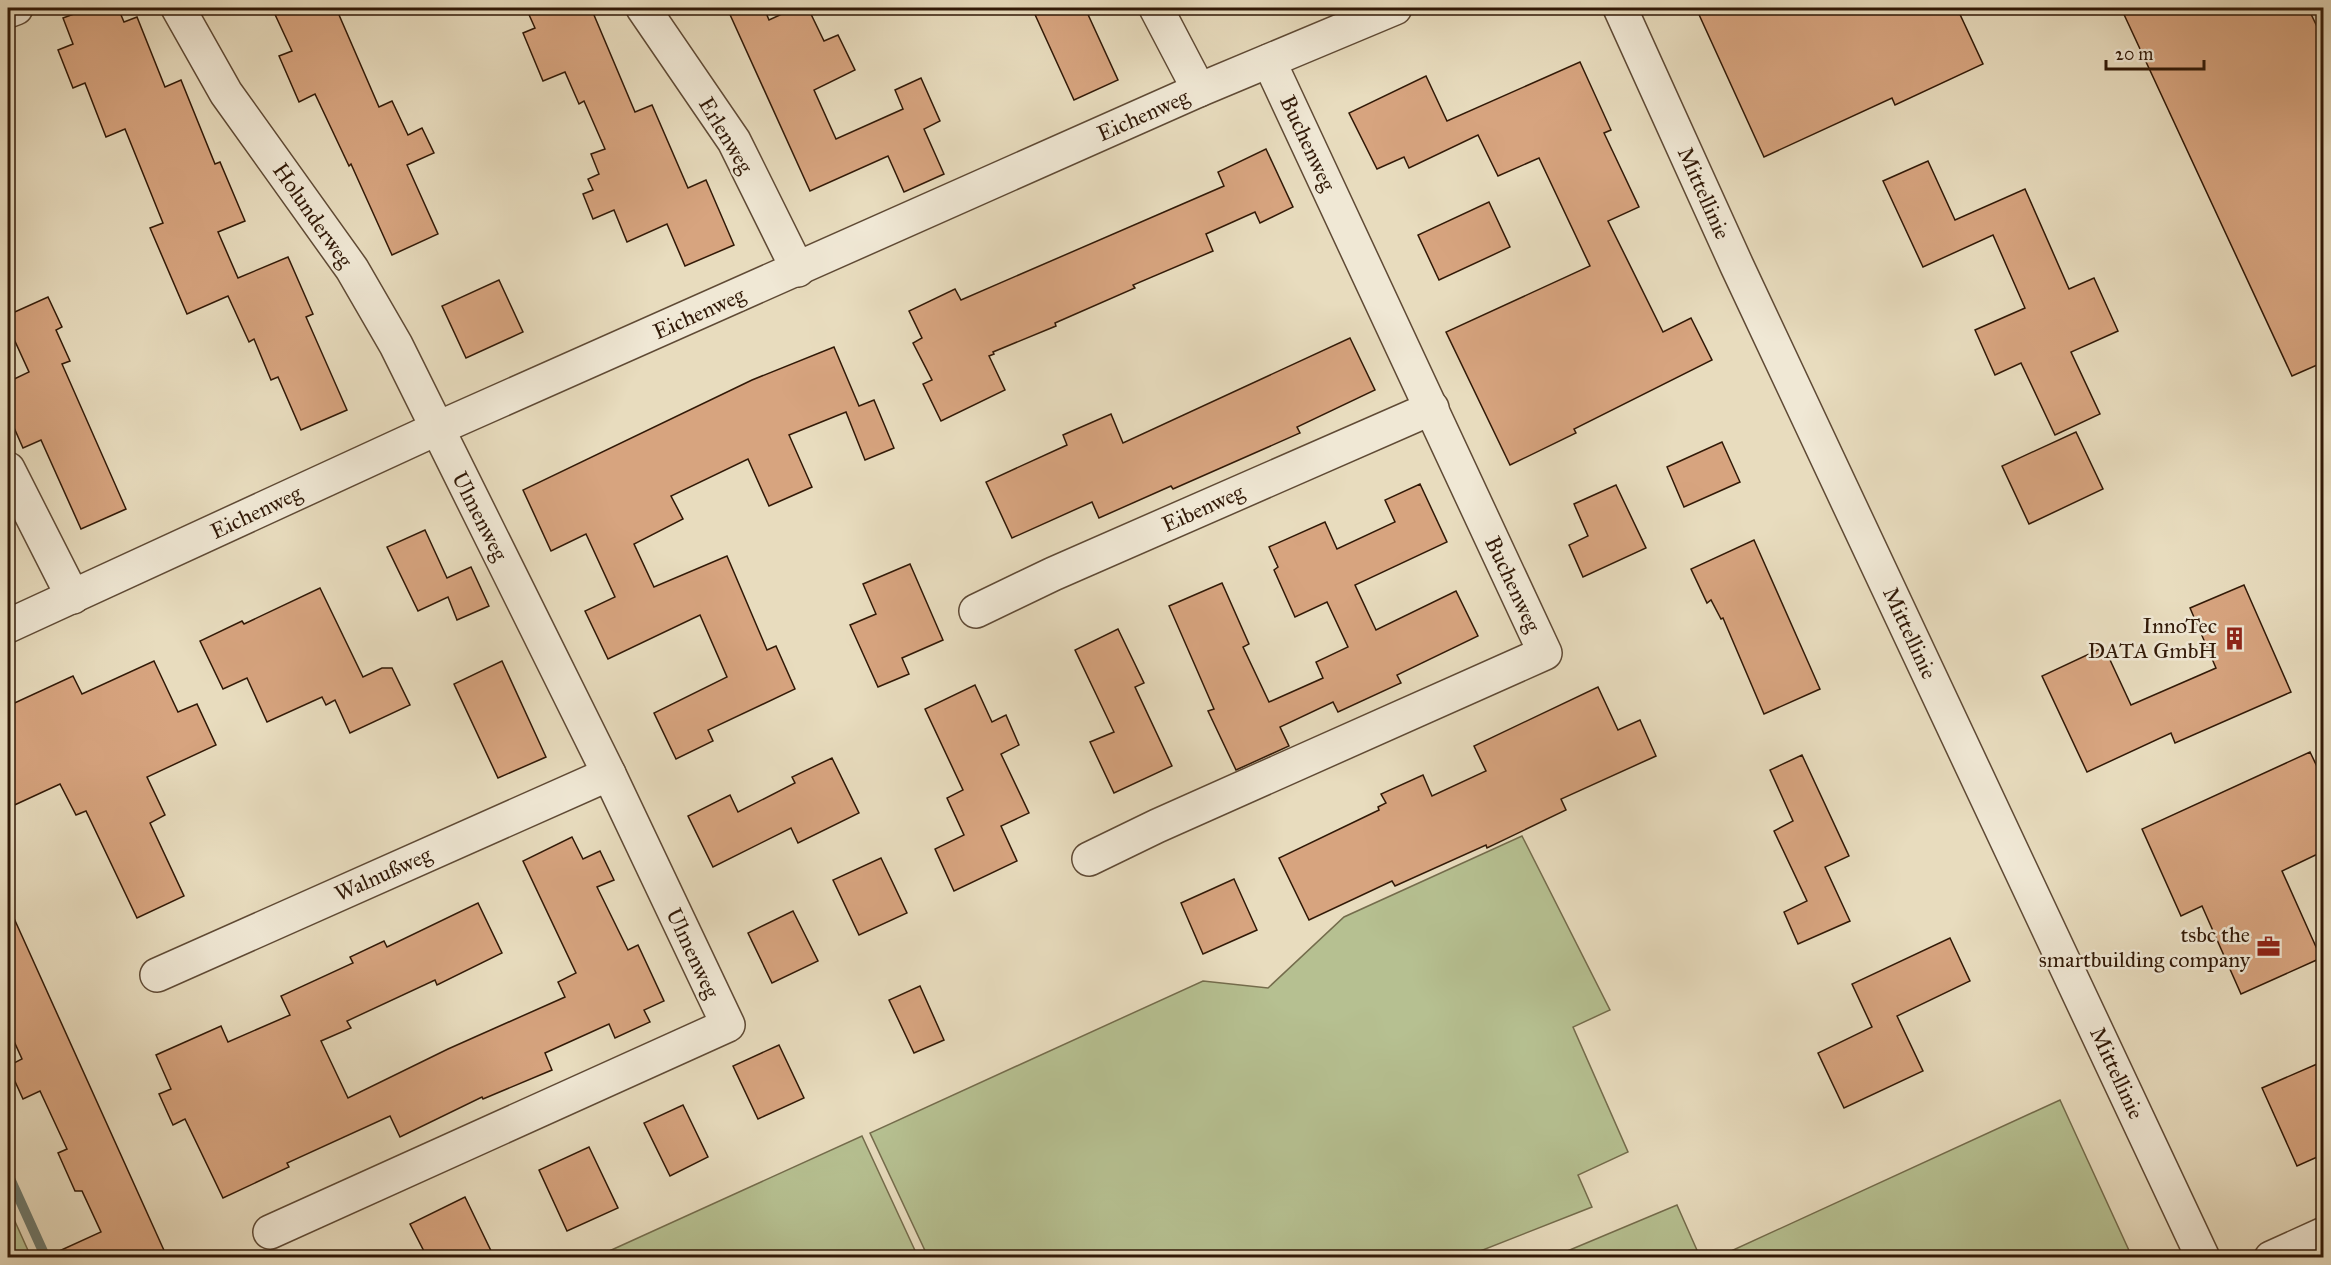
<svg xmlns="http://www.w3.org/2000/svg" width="2331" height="1265" viewBox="0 0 2331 1265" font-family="'IM FELL Great Primer',serif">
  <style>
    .green { fill: #b6c091; stroke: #746c4c; stroke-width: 1.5 }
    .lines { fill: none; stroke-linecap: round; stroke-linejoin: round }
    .stream { stroke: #6e7a6e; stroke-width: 10 }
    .building { fill: #d7a47f; stroke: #311907; stroke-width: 1.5 }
    .minor-casing { stroke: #5f4a35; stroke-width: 36 }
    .minor { stroke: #f0e8d5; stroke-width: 33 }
    .labels { text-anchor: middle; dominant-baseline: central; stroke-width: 5; stroke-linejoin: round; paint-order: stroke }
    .street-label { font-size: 22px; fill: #311907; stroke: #f0e8d5 }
    .poi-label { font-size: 22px; fill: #311907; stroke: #f0e8d5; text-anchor: end }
  </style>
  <rect width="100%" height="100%" fill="#e8dcbe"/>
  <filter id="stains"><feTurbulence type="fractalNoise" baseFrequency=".00333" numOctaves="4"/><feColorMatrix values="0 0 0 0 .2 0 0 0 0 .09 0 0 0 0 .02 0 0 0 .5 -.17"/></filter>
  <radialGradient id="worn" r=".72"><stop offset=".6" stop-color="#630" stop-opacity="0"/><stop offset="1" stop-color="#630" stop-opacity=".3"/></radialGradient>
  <g class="green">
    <path d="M 1522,836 L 1610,1010 L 1573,1027 L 1628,1152 L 1578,1175 L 1592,1207 L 1465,1257 L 928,1257 L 870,1133 L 1203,981 L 1268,988 L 1344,917 Z"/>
    <path d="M 2060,1100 L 2132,1257 L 1718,1257 Z"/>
    <path d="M 862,1136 L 918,1257 L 596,1257 Z"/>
    <path d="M 1677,1205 L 1700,1257 L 1553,1257 Z"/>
    <path d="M 8,1206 L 31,1257 L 8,1257 Z"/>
  </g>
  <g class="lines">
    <path class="stream" d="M 8,1174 L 46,1258"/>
  </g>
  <g class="building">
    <path d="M 90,8 L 118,8 L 124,22 L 137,17 L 165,87 L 181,80 L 215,164 L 220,162 L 245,221 L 218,232 L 238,278 L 288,257 L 313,314 L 306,317 L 347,410 L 301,430 L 278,377 L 271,380 L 254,339 L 249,342 L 228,296 L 187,314 L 150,228 L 163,223 L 125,129 L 106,137 L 85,83 L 73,88 L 58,50 L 73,44 L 63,18 Z"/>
    <path d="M 272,8 L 336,8 L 379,107 L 392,101 L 408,135 L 422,128 L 434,153 L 407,165 L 438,234 L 392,255 L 351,164 L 349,166 L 315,94 L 299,102 L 279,56 L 292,51 Z"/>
    <path d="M 526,8 L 591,8 L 635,112 L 652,105 L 688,188 L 706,180 L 734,245 L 685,266 L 667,224 L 627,242 L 614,210 L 593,219 L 583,194 L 593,190 L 588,179 L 599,174 L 591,154 L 605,149 L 584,101 L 579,104 L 565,72 L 543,81 L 523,33 L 535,28 Z"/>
    <path d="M 727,8 L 764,8 L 769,20 L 795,8 L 808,8 L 824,41 L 838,35 L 855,70 L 814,90 L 836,139 L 903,109 L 895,90 L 921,78 L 940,121 L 924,129 L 944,174 L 904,192 L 888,156 L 810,191 Z"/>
    <path d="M 1032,8 L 1085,8 L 1118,80 L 1074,100 Z"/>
    <path d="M 1696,8 L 1957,8 L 1983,64 L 1895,105 L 1892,98 L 1764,157 Z"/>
    <path d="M 2121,8 L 2308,8 L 2324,41 L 2324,362 L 2292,376 Z"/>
    <path d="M 1580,62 L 1611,130 L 1604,133 L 1639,207 L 1608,221 L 1663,332 L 1691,318 L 1712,360 L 1574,429 L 1576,433 L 1510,465 L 1446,332 L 1590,266 L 1539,158 L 1498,176 L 1478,135 L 1409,168 L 1404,157 L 1377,169 L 1349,113 L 1426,76 L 1447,121 Z"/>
    <path d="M 1266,149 L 1293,207 L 1260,223 L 1255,212 L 1206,234 L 1213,251 L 1133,285 L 1135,288 L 1055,323 L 1056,326 L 993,352 L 994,354 L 989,356 L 1005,390 L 941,421 L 923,384 L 932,380 L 913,343 L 922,338 L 909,311 L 955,289 L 961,300 L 1224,186 L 1218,172 Z"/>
    <path d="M 1928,161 L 1955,220 L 2025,189 L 2069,289 L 2094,278 L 2118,331 L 2071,352 L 2100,414 L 2055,435 L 2021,363 L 1995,375 L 1975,330 L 2025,308 L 1993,235 L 1923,267 L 1883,181 Z"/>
    <path d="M 1489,202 L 1510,247 L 1439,280 L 1418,235 Z"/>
    <path d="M 499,280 L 523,332 L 466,358 L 442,306 Z"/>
    <path d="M 48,297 L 62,327 L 56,330 L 70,361 L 62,364 L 126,509 L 81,529 L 41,440 L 23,448 L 8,414 L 8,382 L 29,372 L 8,326 L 8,315 Z"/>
    <path d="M 1350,338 L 1375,390 L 1297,427 L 1300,433 L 1173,489 L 1171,486 L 1099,518 L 1092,502 L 1012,538 L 986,482 L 1067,445 L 1063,435 L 1111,414 L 1123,443 Z"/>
    <path d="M 834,347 L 859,406 L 874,400 L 894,448 L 865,460 L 846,412 L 789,435 L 812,487 L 769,506 L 748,459 L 671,496 L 683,519 L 634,544 L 654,587 L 727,556 L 767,650 L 776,646 L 795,689 L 708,730 L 713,741 L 676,759 L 654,713 L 727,677 L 700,615 L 608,659 L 585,611 L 615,597 L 586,534 L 551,551 L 523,490 L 752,380 Z"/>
    <path d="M 2076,432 L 2103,489 L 2029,524 L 2002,466 Z"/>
    <path d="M 1722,442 L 1740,482 L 1684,507 L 1667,467 Z"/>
    <path d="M 1420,484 L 1447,542 L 1355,585 L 1376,630 L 1456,591 L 1478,636 L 1397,675 L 1401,683 L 1338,712 L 1333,702 L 1280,727 L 1289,746 L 1236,770 L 1208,711 L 1214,709 L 1169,606 L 1222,583 L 1249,644 L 1243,647 L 1269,702 L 1323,678 L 1316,662 L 1348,647 L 1327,602 L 1295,617 L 1274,570 L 1278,567 L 1269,547 L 1325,522 L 1337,549 L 1395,522 L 1385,500 Z"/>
    <path d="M 1616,485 L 1646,548 L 1583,577 L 1569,545 L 1588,536 L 1574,504 Z"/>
    <path d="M 425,530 L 447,578 L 471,567 L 489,606 L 457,620 L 448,597 L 418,611 L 387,547 Z"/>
    <path d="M 1754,540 L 1820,689 L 1764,714 L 1723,618 L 1721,619 L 1711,600 L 1707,603 L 1691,569 Z"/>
    <path d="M 910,564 L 943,640 L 902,658 L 909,674 L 878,687 L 850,625 L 876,614 L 863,584 Z"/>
    <path d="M 2244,585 L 2291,692 L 2175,743 L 2171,733 L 2087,772 L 2042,676 L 2104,647 L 2131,705 L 2216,668 L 2190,608 Z"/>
    <path d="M 320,588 L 363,677 L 382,668 L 392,668 L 410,705 L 350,733 L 335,700 L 326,705 L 322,697 L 267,722 L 247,678 L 223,689 L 200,641 L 242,621 L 244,624 Z"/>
    <path d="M 1118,629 L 1144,683 L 1135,687 L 1172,766 L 1114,793 L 1090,742 L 1114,732 L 1075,650 Z"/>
    <path d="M 154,661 L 178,712 L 197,704 L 216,745 L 147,777 L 165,815 L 150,823 L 184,896 L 137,918 L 86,811 L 76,815 L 60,784 L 8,808 L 8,706 L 73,676 L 82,694 Z"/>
    <path d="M 502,661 L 546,757 L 498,778 L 454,684 Z"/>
    <path d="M 975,685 L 992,722 L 1006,715 L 1019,745 L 1001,754 L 1029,813 L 1001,826 L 1017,861 L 954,891 L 935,849 L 964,835 L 947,798 L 963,790 L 925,709 Z"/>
    <path d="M 1598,687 L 1618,730 L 1640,720 L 1656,756 L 1561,799 L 1566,810 L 1487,848 L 1486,845 L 1395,886 L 1392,881 L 1309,920 L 1279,858 L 1379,810 L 1378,807 L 1386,803 L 1381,794 L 1423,775 L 1432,796 L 1486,771 L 1474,746 Z"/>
    <path d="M 2310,752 L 2324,781 L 2324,851 L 2282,871 L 2321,958 L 2241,994 L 2202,906 L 2181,916 L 2142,829 Z"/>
    <path d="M 1802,755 L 1849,856 L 1825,867 L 1850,921 L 1798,944 L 1784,912 L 1807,901 L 1774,831 L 1793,821 L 1770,770 Z"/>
    <path d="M 832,758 L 859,813 L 798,843 L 791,828 L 713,867 L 688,816 L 730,795 L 738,812 L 795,783 L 792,777 Z"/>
    <path d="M 572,837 L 583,859 L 600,851 L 614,880 L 597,887 L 628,950 L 638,945 L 664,1001 L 644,1010 L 650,1022 L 615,1038 L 609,1024 L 545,1053 L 552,1070 L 483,1099 L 482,1097 L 400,1137 L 390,1116 L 287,1163 L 289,1167 L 223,1198 L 185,1119 L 173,1125 L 159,1094 L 171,1089 L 156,1055 L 221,1026 L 228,1042 L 290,1015 L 281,996 L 353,963 L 350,957 L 384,941 L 387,947 L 478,903 L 502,953 L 437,985 L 435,980 L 347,1021 L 351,1028 L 321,1041 L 348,1098 L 448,1049 L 565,997 L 558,982 L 576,973 L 523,861 Z"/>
    <path d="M 881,858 L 907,913 L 859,935 L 833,880 Z"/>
    <path d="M 1234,879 L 1257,930 L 1203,954 L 1181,903 Z"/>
    <path d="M 8,905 L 167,1257 L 46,1257 L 101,1232 L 82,1191 L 75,1191 L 58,1153 L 67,1149 L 40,1091 L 23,1099 L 8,1066 L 22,1059 L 8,1028 Z"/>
    <path d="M 793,911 L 818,961 L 772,983 L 748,933 Z"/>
    <path d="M 1950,938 L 1970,981 L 1897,1016 L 1923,1071 L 1844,1108 L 1818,1053 L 1872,1027 L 1852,984 Z"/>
    <path d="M 920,986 L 944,1040 L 914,1053 L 889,1000 Z"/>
    <path d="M 779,1045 L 804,1098 L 758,1119 L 733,1066 Z"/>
    <path d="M 2324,1061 L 2324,1154 L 2297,1166 L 2262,1088 Z"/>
    <path d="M 683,1105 L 708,1157 L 670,1176 L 644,1123 Z"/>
    <path d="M 589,1147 L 618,1208 L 567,1231 L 539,1170 Z"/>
    <path d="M 465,1197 L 494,1257 L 427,1257 L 410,1224 Z"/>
  </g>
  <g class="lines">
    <defs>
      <g id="minor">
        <path d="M 178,8 L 226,93 L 352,269 L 396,345 L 609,774 L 728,1025 L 270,1232"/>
        <path d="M 643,8 L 734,141 L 798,270"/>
        <path d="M 1156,8 L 1199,90"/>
        <path d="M 1620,8 L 1737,266 L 2203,1258"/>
        <path d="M 8,11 L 16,8"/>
        <path d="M 8,469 L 73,597"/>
        <path d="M 976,611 L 1053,574 L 1432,408"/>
        <path d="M 8,626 L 436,429 L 1199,90 L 1395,8"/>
        <path d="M 1089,859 L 1157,826 L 1545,653 L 1269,61"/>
        <path d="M 157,975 L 609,774"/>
        <path d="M 2271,1258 L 2324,1234"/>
      </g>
    </defs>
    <use href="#minor" class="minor-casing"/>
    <use href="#minor" class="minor"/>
  </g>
  <defs>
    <symbol id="building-bare" viewBox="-9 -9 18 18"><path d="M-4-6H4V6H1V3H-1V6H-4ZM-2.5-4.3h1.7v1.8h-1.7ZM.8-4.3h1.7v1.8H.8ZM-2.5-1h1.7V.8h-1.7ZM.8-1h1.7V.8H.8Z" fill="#8f2418" stroke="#f0e8d5" stroke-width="2.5" paint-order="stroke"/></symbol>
    <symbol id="office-bare" viewBox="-9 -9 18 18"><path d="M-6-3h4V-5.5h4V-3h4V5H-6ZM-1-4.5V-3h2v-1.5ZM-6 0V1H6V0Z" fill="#8f2418" stroke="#f0e8d5" stroke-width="2.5" paint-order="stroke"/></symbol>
  </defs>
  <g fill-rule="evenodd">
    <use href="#building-bare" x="2218" y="622" width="33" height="33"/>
    <use href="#office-bare" x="2252" y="930" width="33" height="33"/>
  </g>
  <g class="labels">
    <g class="street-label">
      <text transform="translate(1143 115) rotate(-24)">Eichenweg</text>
      <text transform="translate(726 135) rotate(59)">Erlenweg</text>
      <text transform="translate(1308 143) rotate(65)">Buchenweg</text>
      <text transform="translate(1704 193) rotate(66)">Mittellinie</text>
      <text transform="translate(313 215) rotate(55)">Holunderweg</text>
      <text transform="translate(699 313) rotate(-24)">Eichenweg</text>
      <text transform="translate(1203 508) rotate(-24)">Eibenweg</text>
      <text transform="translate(256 512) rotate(-25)">Eichenweg</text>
      <text transform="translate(480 516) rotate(63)">Ulmenweg</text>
      <text transform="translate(1513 584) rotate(65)">Buchenweg</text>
      <text transform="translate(1910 633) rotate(65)">Mittellinie</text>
      <text transform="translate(383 874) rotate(-24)">Walnußweg</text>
      <text transform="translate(693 953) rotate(65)">Ulmenweg</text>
      <text transform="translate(2117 1073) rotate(65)">Mittellinie</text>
    </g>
    <g class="poi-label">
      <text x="2217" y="625">InnoTec<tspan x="2217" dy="25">DATA GmbH</tspan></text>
      <text x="2250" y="934">tsbc the<tspan x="2250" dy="25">smartbuilding company</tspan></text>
    </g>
  </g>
  <rect width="2331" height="1265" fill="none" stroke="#e8dcbe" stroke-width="30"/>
  <rect x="9" y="9" width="2313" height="1247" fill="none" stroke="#311907" stroke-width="3"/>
  <rect x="15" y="15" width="2301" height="1235" fill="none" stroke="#311907" stroke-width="1.5"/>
  <path d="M2106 60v9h98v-9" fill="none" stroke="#311907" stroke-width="3"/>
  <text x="2115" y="60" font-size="18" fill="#311907" stroke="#f0e8d5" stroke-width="4.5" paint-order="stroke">20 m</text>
  <rect width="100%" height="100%" filter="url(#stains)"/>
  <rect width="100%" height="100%" fill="url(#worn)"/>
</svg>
